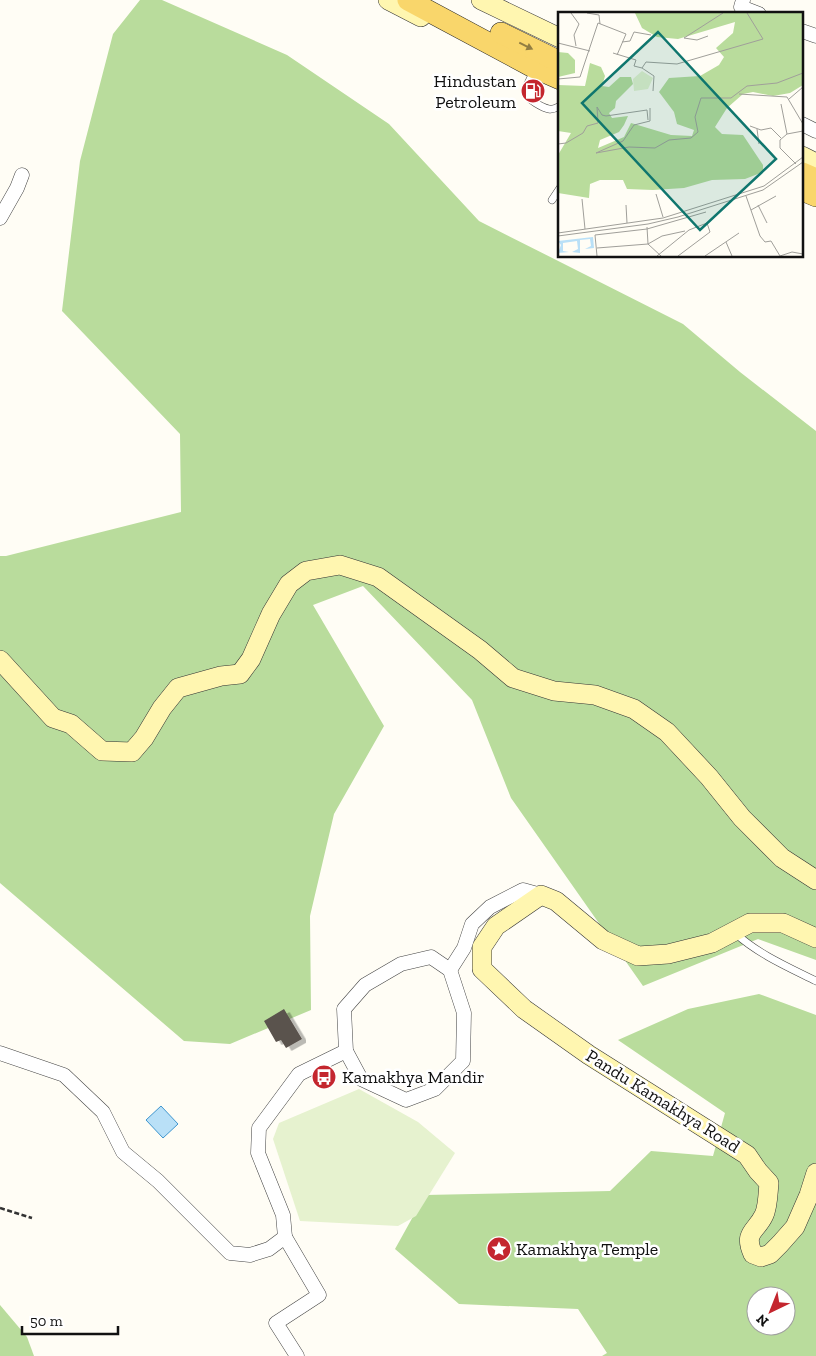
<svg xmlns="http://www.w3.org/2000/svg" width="816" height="1356" viewBox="0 0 816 1356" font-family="'Zilla Slab',serif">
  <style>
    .forest { fill: #b9dc9c; fill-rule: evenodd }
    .pitch { fill: #e6f2cf }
    .water { fill: #b9e0f7; stroke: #3f96cf }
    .building { fill: #5a524d; filter: url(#shadow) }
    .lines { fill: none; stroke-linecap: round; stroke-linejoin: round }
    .lane-casing { stroke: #444; stroke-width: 8 }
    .street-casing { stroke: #444; stroke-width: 15 }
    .secondary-casing { stroke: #333; stroke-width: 20 }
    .primary-casing { stroke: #222; stroke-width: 22 }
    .path { stroke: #333; stroke-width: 2.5; stroke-dasharray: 5 2.5; stroke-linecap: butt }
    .lane { stroke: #fff; stroke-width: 7 }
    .street { stroke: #fff; stroke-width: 14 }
    .secondary { stroke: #fff6b0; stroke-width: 19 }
    .primary { stroke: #f9d66b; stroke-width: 21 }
    .oneway { fill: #917d42 }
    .labels { text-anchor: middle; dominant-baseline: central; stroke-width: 5; stroke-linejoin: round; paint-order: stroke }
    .poi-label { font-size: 18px; fill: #111; stroke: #fff; text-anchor: start }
    .street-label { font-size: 18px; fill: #111; stroke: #fff }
    .inset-road { fill: none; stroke: #a09f9a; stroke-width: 1 }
    .view { fill: #0f766e; fill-opacity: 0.15; stroke: #0f766e; stroke-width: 2.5 }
    .inset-edge { fill: none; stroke: #111; stroke-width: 2.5 }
  </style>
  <defs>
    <filter id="shadow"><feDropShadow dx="5.5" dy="3" stdDeviation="0" flood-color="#0004"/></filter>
  </defs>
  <rect width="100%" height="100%" fill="#fffdf5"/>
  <g class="forest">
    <path d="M 140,0 L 162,0 L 287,55 L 389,124 L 479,221 L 683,324 L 740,372 L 816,431 L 816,960 L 758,939 L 643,986 L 511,798 L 472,700 L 363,586 L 313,605 L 384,726 L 334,814 L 310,916 L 311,1010 L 230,1044 L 184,1041 L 0,883 L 0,556 L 6,556 L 181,512 L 180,434 L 62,311 L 80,161 L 113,34 Z"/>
    <path d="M 759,994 L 816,1015 L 816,1356 L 602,1356 L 607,1353 L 578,1309 L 459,1304 L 395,1249 L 425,1195 L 610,1191 L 651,1151 L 713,1156 L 725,1113 L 618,1040 L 688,1009 ZM 756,1296 L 786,1296 L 786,1326 L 756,1326 Z"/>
    <path d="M 0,1305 L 27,1337 L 34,1356 L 0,1356 Z"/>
  </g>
  <path class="pitch" d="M 359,1089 L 418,1122 L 455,1153 L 416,1216 L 398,1226 L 300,1221 L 273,1139 L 279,1123 Z"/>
  <path class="water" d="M 161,1106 L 178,1124 L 163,1138 L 146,1120 Z"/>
  <path class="building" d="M 284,1009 L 302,1039 L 286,1048 L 281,1040 L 276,1042 L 264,1021 Z"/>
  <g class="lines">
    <defs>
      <g id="lane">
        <path d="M 532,75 C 530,80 524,88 526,94 C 527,99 543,108 549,109 C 553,110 556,108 560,106"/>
        <path d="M 552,200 L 560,188"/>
        <path d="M 735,933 C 758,954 788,967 816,981"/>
      </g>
      <g id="street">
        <path d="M 743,0 L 741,7 L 759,14"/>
        <path d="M 802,31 L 816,36"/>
        <path d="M 802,124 L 816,131"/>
        <path d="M 0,218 L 17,188 L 22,175"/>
        <path d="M 431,957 L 450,970 L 464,1013 L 463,1061 L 435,1089 L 406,1100 L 361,1079 L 346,1051 L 344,1009 L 365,985 L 401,964 Z"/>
        <path d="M 450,970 L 464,948 L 472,924 L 490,907 L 523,890 L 541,895"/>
        <path d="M 0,1053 L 64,1075 L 103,1112 L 123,1152 L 158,1181 L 230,1253 L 250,1255 L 269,1249 L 285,1237 L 283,1215 L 258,1153 L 259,1128 L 299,1074 L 346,1051"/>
        <path d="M 285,1237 L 319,1295 L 276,1323 L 297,1356"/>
      </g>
      <g id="secondary">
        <path d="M 388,0 L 421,17"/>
        <path d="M 481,0 L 560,38"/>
        <path d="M 802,156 L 816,163"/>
        <path d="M 0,660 L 53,718 L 71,724 L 102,751 L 132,752 L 144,738 L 162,708 L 178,688 L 221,676 L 240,674 L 251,659 L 271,614 L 289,584 L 306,571 L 340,565 L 378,577 L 480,650 L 513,678 L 554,691 L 595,695 L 634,709 L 667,732 L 709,777 L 742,818 L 782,858 L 816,880"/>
        <path d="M 816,938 L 783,923 L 750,923 L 712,943 L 668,954 L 638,956 L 603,940 L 556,901 L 541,895 L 496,926 L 482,947 L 482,969 L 524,1009 L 589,1055 L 747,1155 L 758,1171 L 769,1183 C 768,1192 768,1207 764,1215 C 756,1232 743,1232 753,1254 L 761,1257 L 770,1254 L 780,1244 L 795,1227 L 809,1195 L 816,1173"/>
      </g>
      <g id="primary">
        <path d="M 408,0 L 535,68 L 560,79"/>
        <path d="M 501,33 L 560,62"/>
        <path d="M 802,173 L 816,179"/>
        <path d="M 802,190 L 816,196"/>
      </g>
    </defs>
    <use href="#lane" class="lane-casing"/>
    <use href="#street" class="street-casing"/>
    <use href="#secondary" class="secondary-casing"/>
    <use href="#primary" class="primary-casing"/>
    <path class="path" d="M 0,1208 L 32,1218"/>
    <use href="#lane" class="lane"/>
    <use href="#street" class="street"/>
    <use href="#secondary" class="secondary"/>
    <use href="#primary" class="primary"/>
  </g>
  <defs><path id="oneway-solid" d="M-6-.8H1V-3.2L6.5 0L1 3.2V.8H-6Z" transform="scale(1.25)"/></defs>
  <use class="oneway" href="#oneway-solid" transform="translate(526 46) rotate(26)"/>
  <defs>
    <symbol id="fuel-disc" viewBox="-11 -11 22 22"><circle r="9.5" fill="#c4262e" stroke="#fff"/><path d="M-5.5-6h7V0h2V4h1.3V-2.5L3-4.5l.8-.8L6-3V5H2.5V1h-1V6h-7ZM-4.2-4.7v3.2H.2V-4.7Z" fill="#fff"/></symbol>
    <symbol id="bus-disc" viewBox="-11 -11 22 22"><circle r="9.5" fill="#c4262e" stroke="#fff"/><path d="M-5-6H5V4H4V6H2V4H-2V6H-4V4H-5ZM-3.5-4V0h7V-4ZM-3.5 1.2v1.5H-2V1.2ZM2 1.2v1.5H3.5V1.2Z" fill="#fff"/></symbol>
    <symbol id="sight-disc" viewBox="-11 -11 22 22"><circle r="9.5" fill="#c4262e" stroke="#fff"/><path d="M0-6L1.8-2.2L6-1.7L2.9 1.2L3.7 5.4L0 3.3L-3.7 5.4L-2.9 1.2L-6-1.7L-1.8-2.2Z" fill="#fff"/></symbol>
  </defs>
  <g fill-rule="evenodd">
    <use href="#fuel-disc" x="519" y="77" width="28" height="28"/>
    <use href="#bus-disc" x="310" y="1063" width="28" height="28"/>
    <use href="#sight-disc" x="485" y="1235" width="28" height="28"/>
  </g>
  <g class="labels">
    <g class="poi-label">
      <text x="516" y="81" text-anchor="end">Hindustan<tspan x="516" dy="21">Petroleum</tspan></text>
      <text x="342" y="1077">Kamakhya Mandir</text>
      <text x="516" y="1249">Kamakhya Temple</text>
    </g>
    <g class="street-label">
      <text transform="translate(663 1101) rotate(32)">Pandu Kamakhya Road</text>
    </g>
  </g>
  <g transform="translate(558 12)">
    <rect width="245" height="245" fill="#fffdf5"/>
    <path d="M 77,1 L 245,1 L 245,73 L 232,81 L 215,84 L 195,80 L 185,82 L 169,96 L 157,115 L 164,122 L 185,123 L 205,153 L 205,160 L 187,167 L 154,168 L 126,176 L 95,178 L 69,177 L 65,168 L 42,168 L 32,172 L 31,186 L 0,181 L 0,143 L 13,121 L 0,119 L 0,73 L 27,74 L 32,51 L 43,55 L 47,64 L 44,74 L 51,75 L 62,65 L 73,65 L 75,72 L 58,89 L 57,96 L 51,101 L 54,106 L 70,104 L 66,113 L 61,120 L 42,128 L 40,136 L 66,125 L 73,111 L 113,123 L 134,124 L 136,118 L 119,112 L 116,100 L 101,80 L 111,66 L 142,64 L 161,53 L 166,45 L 158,36 L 175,21 L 177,10 L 120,27 L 99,25 L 84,16 ZM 0,40 L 10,41 L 17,48 L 17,61 L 0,65 Z" fill="#b9dc9c"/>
    <path d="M 84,59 L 95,66 L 90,77 L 76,79 L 75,67 Z" fill="#e6f2cf"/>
    <path d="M 35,225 L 36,236 L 27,237 L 33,234 L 32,227 L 22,228 L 22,241 L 14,240 L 20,237 L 19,229 L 5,231 L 5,239 L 11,240 L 0,241 L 3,233 L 0,229 Z" fill="#b9e0f7"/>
    <path class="inset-road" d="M 13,1 L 21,12 L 16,23 L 18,34M 29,1 L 41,3 L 42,12M 150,24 L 139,28 L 126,26 L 165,1M 64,30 L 72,29 L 76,20 L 93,23M 0,31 L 32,39M 55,41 L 78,48 L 76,54 L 84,56M 0,67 L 22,65 L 40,11 L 68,22 L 59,43M 95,79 L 96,64 L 84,56 L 88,50 L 119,52 L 205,27 L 189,1M 181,82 L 229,85 L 245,112M 231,87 L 245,75M 223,92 L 229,122M 92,96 L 92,109 L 76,113 L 65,129 L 38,141 L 71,135 L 97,136 L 111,128 L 133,126 L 140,120 L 137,105 L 143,86 L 173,86 L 189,74 L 219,71 L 245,61M 192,114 L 203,118 L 213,116 L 223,126M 199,117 L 201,132M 0,132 L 8,131 L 25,121 L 29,114 L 40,111 L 39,95 L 44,103 L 48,104 L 89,98 L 90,108M 238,152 L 222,136 L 222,128 L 229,122 L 245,119M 98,182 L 105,205M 188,184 L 202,224 L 207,230 L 213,229 L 222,244M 24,187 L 27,217M 68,193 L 69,211M 200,193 L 209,211M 193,198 L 218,184M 89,215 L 90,232 L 103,244M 0,221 L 105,206 L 206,174 L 245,145M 37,223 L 89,217 L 148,200M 37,223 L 39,244M 0,224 L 90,212 L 120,205 L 205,178 L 245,150M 168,230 L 174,244M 39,236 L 90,232 L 104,224 L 127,219M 99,244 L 131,218 L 149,211 L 152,220 L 120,244M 147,244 L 181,221M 222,244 L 234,240 L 245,242"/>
    <path class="view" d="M 100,20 L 218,147 L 142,218 L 24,91 Z"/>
    <rect width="245" height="245" class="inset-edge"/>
  </g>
  <g transform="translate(771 1311) rotate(223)"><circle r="24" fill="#ffffff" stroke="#a0a0a0"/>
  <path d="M0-4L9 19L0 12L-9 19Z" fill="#c4262e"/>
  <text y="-8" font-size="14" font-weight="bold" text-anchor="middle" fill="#111111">N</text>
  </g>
  <path d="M22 1326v8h96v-8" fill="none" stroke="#111111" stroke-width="2.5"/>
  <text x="30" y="1326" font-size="15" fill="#111111" stroke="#ffffff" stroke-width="4" paint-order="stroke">50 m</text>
</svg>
